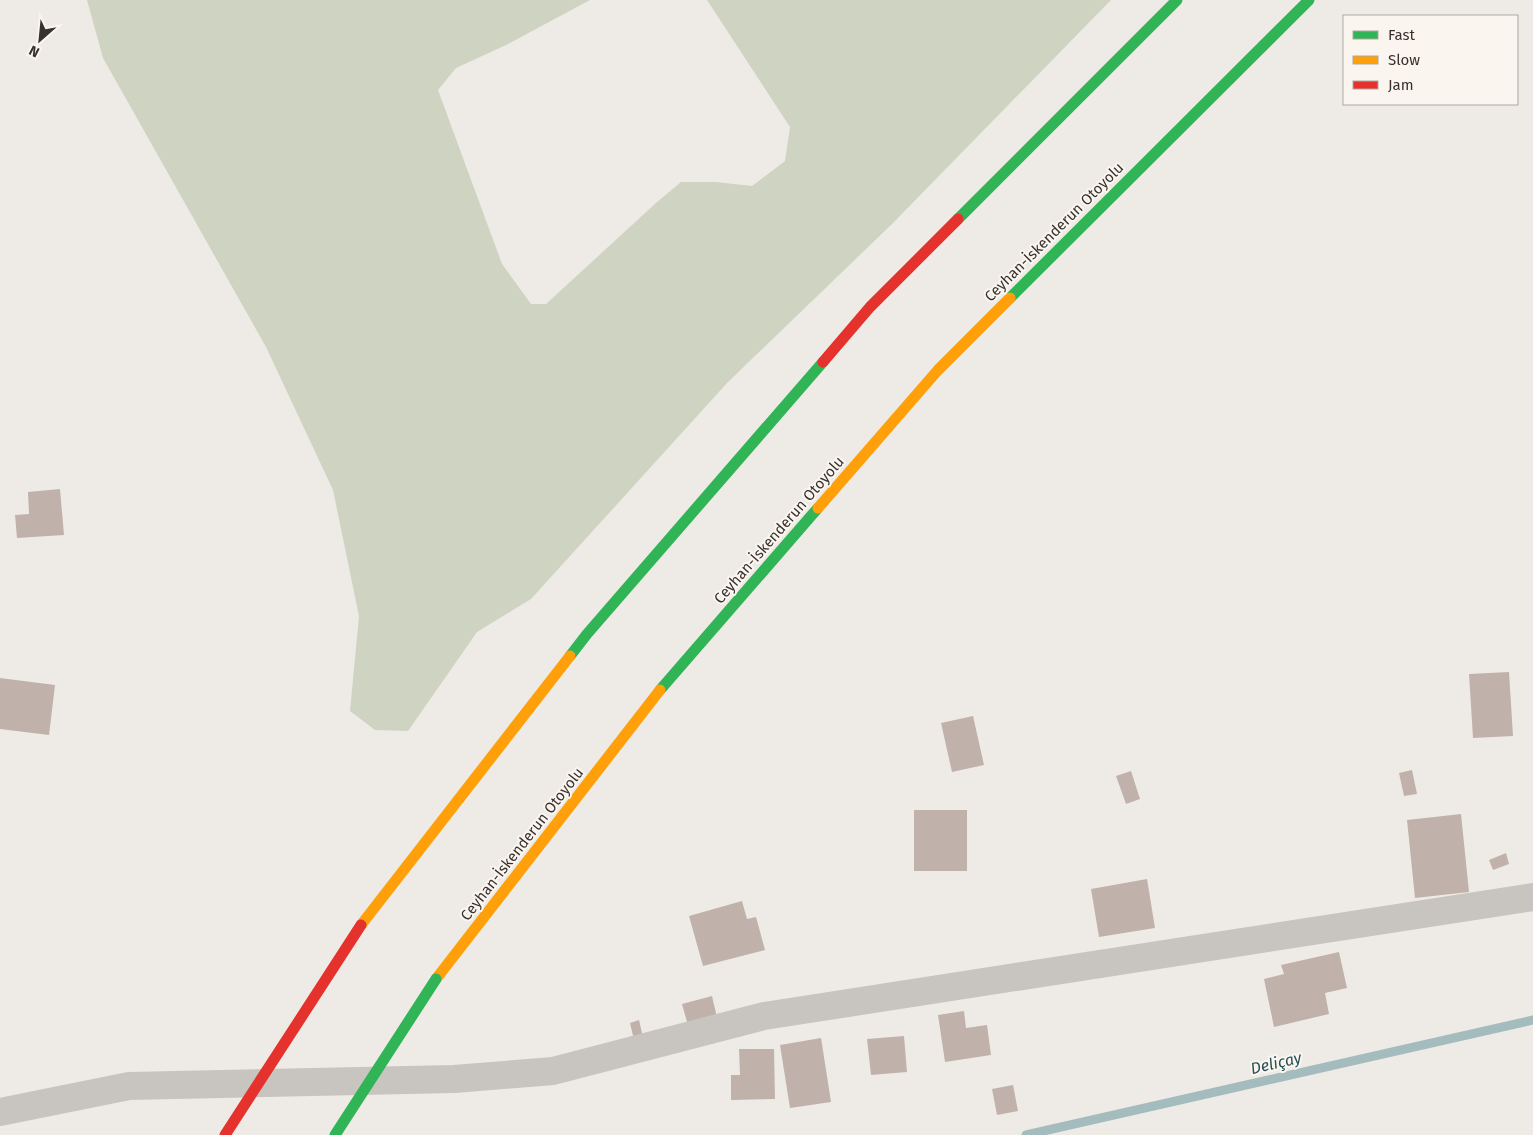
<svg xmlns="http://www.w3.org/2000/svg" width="1533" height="1135" viewBox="0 0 1533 1135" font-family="'Fira Sans',sans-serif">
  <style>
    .green { fill: #cfd3c2 }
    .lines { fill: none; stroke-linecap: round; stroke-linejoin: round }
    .stream { stroke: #a4bcbe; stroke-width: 9 }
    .building { fill: #c0b2aa }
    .street { stroke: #c8c4bf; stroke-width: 28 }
    .fast { stroke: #30b455; stroke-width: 11 }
    .slow { stroke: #ff9f0a; stroke-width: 11 }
    .jam { stroke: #e5322d; stroke-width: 11 }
    .fast-bridge { stroke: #30b455; stroke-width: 11 }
    .jam-bridge { stroke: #e5322d; stroke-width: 11 }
    .labels { text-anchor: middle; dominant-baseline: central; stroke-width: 4; stroke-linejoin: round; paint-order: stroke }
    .street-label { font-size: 15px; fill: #39312d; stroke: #faf6ef }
    .water-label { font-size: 16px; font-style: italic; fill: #255157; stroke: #faf6ef }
  </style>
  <rect width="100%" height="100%" fill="#eeebe6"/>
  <path class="green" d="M 87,0 L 590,0 L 506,45 L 456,68 L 438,90 L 502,264 L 531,304 L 546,304 L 656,203 L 681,182 L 716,182 L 752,186 L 785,161 L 790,127 L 707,0 L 1111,0 L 892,224 L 728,382 L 531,599 L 477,632 L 408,731 L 375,730 L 350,711 L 359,616 L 333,490 L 266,347 L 103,58 Z"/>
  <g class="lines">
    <path class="stream" d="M 1026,1135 L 1533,1020"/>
  </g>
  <g class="building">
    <path d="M 60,489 L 64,535 L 17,538 L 15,515 L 29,514 L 28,492 Z"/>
    <path d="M 1509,672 L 1513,736 L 1473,738 L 1469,674 Z"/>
    <path d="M 0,678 L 55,685 L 49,735 L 0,729 Z"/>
    <path d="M 973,716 L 984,765 L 952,772 L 941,723 Z"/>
    <path d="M 1412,770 L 1417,794 L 1404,796 L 1399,773 Z"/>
    <path d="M 1131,771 L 1140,799 L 1126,804 L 1116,776 Z"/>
    <rect x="914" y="810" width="53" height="61"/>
    <path d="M 1461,814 L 1469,892 L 1415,898 L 1407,820 Z"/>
    <path d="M 1506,853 L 1509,864 L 1493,870 L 1489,860 Z"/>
    <path d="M 1147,879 L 1155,928 L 1099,937 L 1091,889 Z"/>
    <path d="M 742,901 L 747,919 L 756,917 L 765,950 L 703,966 L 689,916 Z"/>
    <path d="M 1339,952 L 1347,988 L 1325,993 L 1329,1014 L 1274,1027 L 1264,979 L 1284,974 L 1281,965 Z"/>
    <path d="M 712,996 L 718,1022 L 689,1029 L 682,1004 Z"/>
    <path d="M 964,1011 L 966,1028 L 987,1025 L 991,1055 L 945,1062 L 938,1015 Z"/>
    <path d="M 639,1020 L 644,1042 L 635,1044 L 630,1023 Z"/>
    <path d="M 904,1036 L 907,1072 L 871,1075 L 867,1039 Z"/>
    <path d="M 821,1038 L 831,1102 L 790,1108 L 780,1045 Z"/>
    <path d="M 739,1049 L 774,1049 L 775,1099 L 731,1100 L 731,1075 L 740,1075 Z"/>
    <path d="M 1013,1085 L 1018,1111 L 997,1115 L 992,1089 Z"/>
  </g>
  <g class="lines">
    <path class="street" d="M 0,1112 L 129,1086 L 454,1079 L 553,1071 L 764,1016 L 1533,897"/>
    <g class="fast">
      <path d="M 958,219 L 1177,0"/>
      <path d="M 1010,298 L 1309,0"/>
      <path d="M 570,656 L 587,634 L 823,362"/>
      <path d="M 660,690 L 818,508"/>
    </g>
    <g class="slow">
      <path d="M 818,508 L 938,370 L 1010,298"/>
      <path d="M 361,925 L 570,656"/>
      <path d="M 436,979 L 660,690"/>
    </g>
    <path class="jam" d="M 823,362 L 870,307 L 958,219"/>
    <path class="fast-bridge" d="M 335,1135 L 436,979"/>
    <path class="jam-bridge" d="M 225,1135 L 361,925"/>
  </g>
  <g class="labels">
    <g class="street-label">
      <text transform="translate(1054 232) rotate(-45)">Ceyhan-İskenderun Otoyolu</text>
      <text transform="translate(779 530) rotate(-49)">Ceyhan-İskenderun Otoyolu</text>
      <text transform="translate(522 844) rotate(-52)">Ceyhan-İskenderun Otoyolu</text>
    </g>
    <g class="water-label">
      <text transform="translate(1276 1063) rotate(-13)">Deliçay</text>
    </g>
  </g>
  <rect x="1343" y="15" width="175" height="90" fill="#faf6ef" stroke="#ada7a1"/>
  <rect x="1353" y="31" width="25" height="8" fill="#30b455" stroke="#ada7a1"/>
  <text x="1388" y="40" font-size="15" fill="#39312d">Fast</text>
  <rect x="1353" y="56" width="25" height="8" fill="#ff9f0a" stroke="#ada7a1"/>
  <text x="1388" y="65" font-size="15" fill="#39312d">Slow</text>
  <rect x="1353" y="81" width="25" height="8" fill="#e5322d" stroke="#ada7a1"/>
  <text x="1388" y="90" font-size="15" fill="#39312d">Jam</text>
  <g transform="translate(40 40) rotate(207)" stroke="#faf6ef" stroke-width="4" paint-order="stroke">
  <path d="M0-4L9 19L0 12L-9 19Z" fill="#39312d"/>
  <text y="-8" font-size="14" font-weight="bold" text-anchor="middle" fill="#39312d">N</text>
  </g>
</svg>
